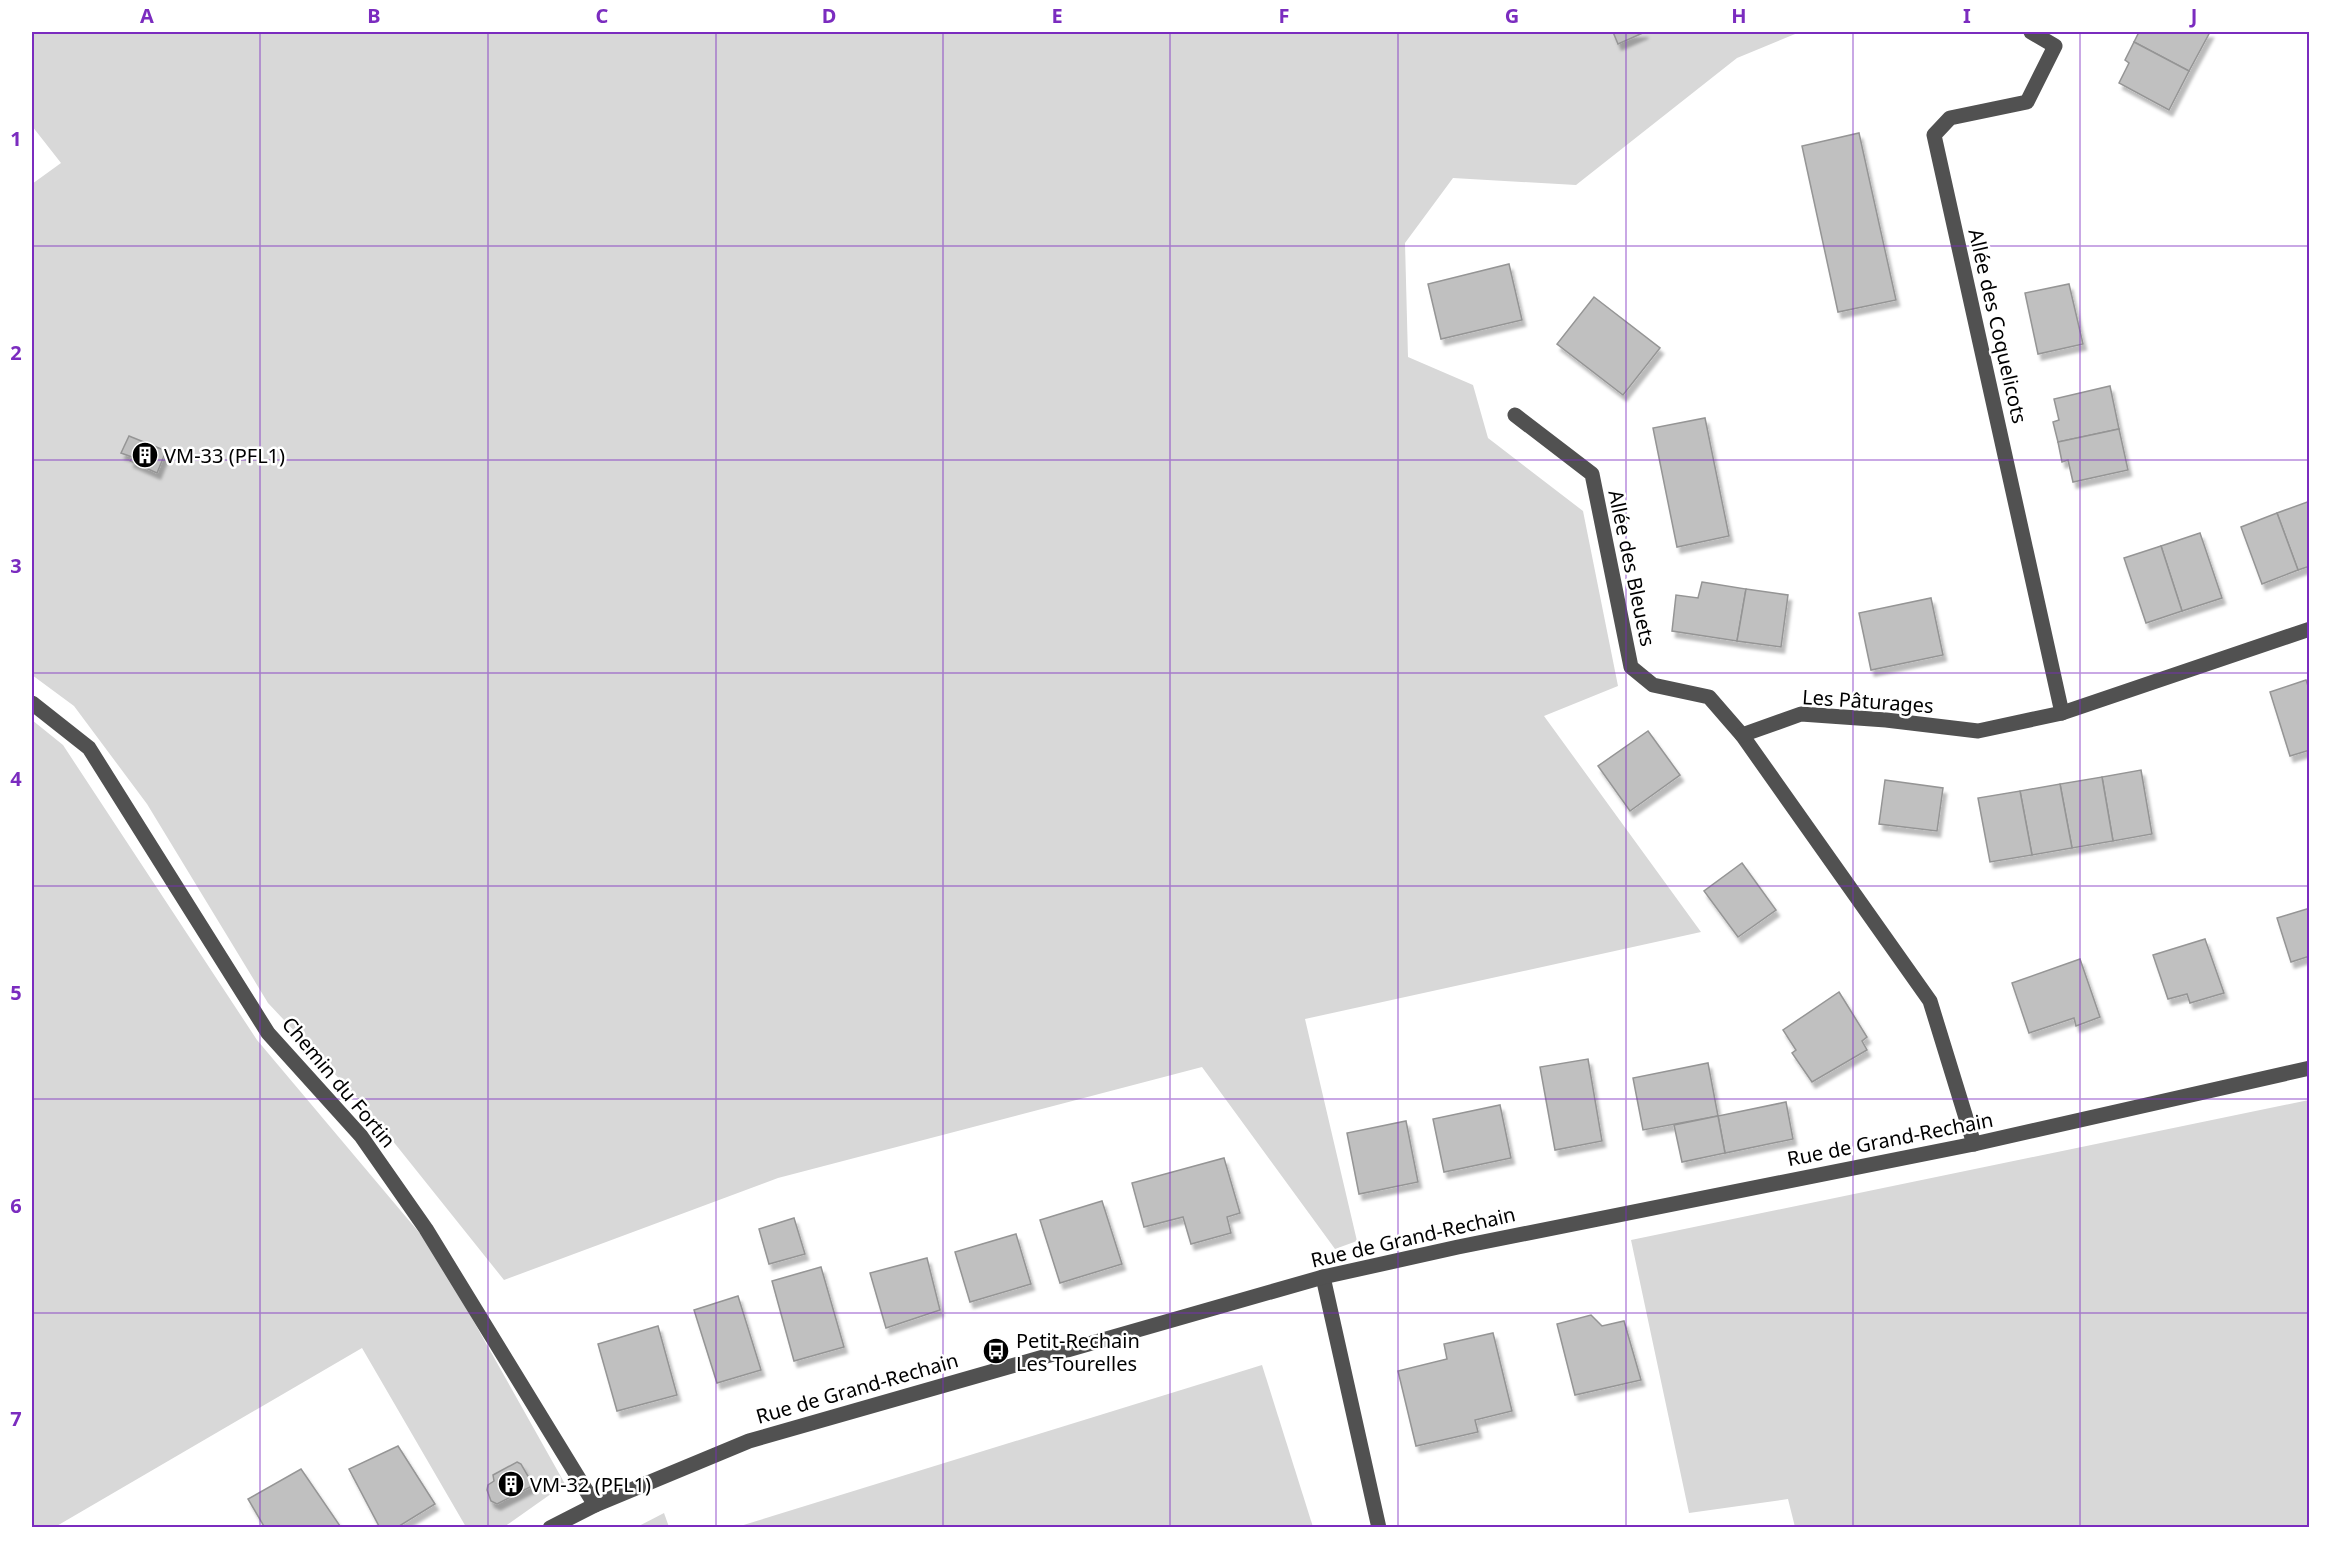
<svg xmlns="http://www.w3.org/2000/svg" width="2341" height="1559" viewBox="0 0 2341 1559" font-family="'Noto Sans',sans-serif">
  <style>
    .green { fill: #d8d8d8 }
    .building { fill: #c0c0c0; stroke: #959595; stroke-width: 1.5; filter: url(#shadow) }
    .lines { fill: none; stroke-linecap: round; stroke-linejoin: round }
    .minor { stroke: #515151; stroke-width: 15 }
    .grid { fill: none; stroke: #7b2cbf; stroke-width: 1.5; stroke-opacity: 0.55 }
    .labels { text-anchor: middle; dominant-baseline: central; stroke-width: 5; stroke-linejoin: round; paint-order: stroke }
    .street-label { font-size: 20px; fill: #000; stroke: #fff }
    .poi-label { font-size: 20px; fill: #000; stroke: #fff; text-anchor: start }
    .neatline { fill: none; stroke: #7b2cbf; stroke-width: 2 }
    .grid-label { font-size: 20px; text-anchor: middle; font-weight: bold; fill: #7b2cbf }
  </style>
  <defs>
    <filter id="shadow"><feDropShadow dx="3.5" dy="6" stdDeviation="1.5" flood-color="#0004"/></filter>
  </defs>
  <rect width="100%" height="100%" fill="#fff"/>
  <g class="green">
    <path d="M 32,32 L 1800,32 L 1737,58 L 1576,185 L 1453,178 L 1405,243 L 1408,357 L 1473,385 L 1488,438 L 1583,511 L 1618,686 L 1544,716 L 1701,932 L 1305,1019 L 1357,1241 L 1335,1249 L 1202,1067 L 778,1178 L 504,1280 L 364,1105 L 268,1003 L 147,804 L 74,706 L 32,675 L 32,184 L 61,163 L 32,126 Z"/>
    <path d="M 32,720 L 63,745 L 257,1040 L 433,1249 L 565,1484 L 504,1527 L 466,1527 L 362,1348 L 55,1527 L 32,1527 Z"/>
    <path d="M 2309,1100 L 2309,1527 L 1795,1527 L 1788,1499 L 1689,1513 L 1631,1240 Z"/>
    <path d="M 1262,1365 L 1313,1527 L 737,1527 Z"/>
    <path d="M 664,1513 L 669,1527 L 637,1527 Z"/>
  </g>
  <g class="building">
    <path d="M 1613,32 L 1645,32 L 1618,44 Z"/>
    <path d="M 2139,32 L 2210,32 L 2189,71 L 2134,42 Z"/>
    <path d="M 2134,42 L 2189,71 L 2169,110 L 2119,83 L 2129,63 L 2125,60 Z"/>
    <path d="M 1859,133 L 1896,300 L 1838,312 L 1802,146 Z"/>
    <path d="M 1509,264 L 1522,320 L 1441,339 L 1428,284 Z"/>
    <path d="M 2069,284 L 2083,344 L 2038,354 L 2025,293 Z"/>
    <path d="M 1594,297 L 1660,348 L 1623,395 L 1557,344 Z"/>
    <path d="M 2110,386 L 2119,429 L 2058,442 L 2053,422 L 2059,420 L 2054,399 Z"/>
    <path d="M 1705,418 L 1729,536 L 1677,547 L 1653,428 Z"/>
    <path d="M 2119,429 L 2128,470 L 2073,482 L 2068,460 L 2062,462 L 2058,442 Z"/>
    <path d="M 129,436 L 166,451 L 157,473 L 130,461 L 132,457 L 121,453 Z"/>
    <path d="M 2310,501 L 2310,566 L 2298,570 L 2277,513 Z"/>
    <path d="M 2277,513 L 2298,570 L 2262,584 L 2241,527 Z"/>
    <path d="M 2200,533 L 2222,598 L 2182,611 L 2161,546 Z"/>
    <path d="M 2161,546 L 2182,611 L 2146,623 L 2124,558 Z"/>
    <path d="M 1702,582 L 1746,589 L 1737,641 L 1672,631 L 1676,595 L 1698,598 Z"/>
    <path d="M 1746,589 L 1788,595 L 1781,647 L 1737,641 Z"/>
    <path d="M 1931,598 L 1943,655 L 1871,670 L 1859,613 Z"/>
    <path d="M 2306,680 L 2310,692 L 2310,750 L 2290,756 L 2270,692 Z"/>
    <path d="M 1648,731 L 1680,775 L 1630,811 L 1598,766 Z"/>
    <path d="M 2141,770 L 2152,834 L 2113,841 L 2102,777 Z"/>
    <path d="M 2102,777 L 2113,841 L 2072,848 L 2060,784 Z"/>
    <path d="M 1885,780 L 1943,788 L 1937,831 L 1879,824 Z"/>
    <path d="M 2060,784 L 2072,848 L 2032,855 L 2020,791 Z"/>
    <path d="M 2020,791 L 2032,855 L 1990,862 L 1978,798 Z"/>
    <path d="M 1742,863 L 1776,910 L 1738,937 L 1704,891 Z"/>
    <path d="M 2310,908 L 2310,956 L 2291,962 L 2277,918 Z"/>
    <path d="M 2205,939 L 2224,993 L 2190,1003 L 2187,994 L 2168,999 L 2153,955 Z"/>
    <path d="M 2080,959 L 2100,1017 L 2076,1026 L 2074,1018 L 2029,1033 L 2012,983 Z"/>
    <path d="M 1839,992 L 1867,1037 L 1862,1041 L 1867,1050 L 1812,1082 L 1792,1053 L 1796,1050 L 1783,1030 Z"/>
    <path d="M 1588,1059 L 1602,1141 L 1555,1150 L 1540,1067 Z"/>
    <path d="M 1708,1063 L 1718,1116 L 1643,1130 L 1633,1078 Z"/>
    <path d="M 1786,1102 L 1793,1139 L 1725,1153 L 1718,1116 Z"/>
    <path d="M 1500,1105 L 1511,1158 L 1444,1172 L 1433,1119 Z"/>
    <path d="M 1718,1116 L 1725,1153 L 1682,1162 L 1674,1125 Z"/>
    <path d="M 1406,1121 L 1418,1182 L 1359,1194 L 1347,1133 Z"/>
    <path d="M 1224,1158 L 1240,1213 L 1227,1217 L 1231,1233 L 1191,1244 L 1183,1217 L 1144,1227 L 1132,1183 Z"/>
    <path d="M 1102,1201 L 1122,1264 L 1060,1283 L 1040,1220 Z"/>
    <path d="M 794,1218 L 805,1254 L 769,1264 L 759,1229 Z"/>
    <path d="M 1016,1234 L 1031,1284 L 970,1302 L 955,1252 Z"/>
    <path d="M 927,1258 L 940,1310 L 886,1328 L 870,1273 Z"/>
    <path d="M 821,1267 L 844,1347 L 794,1361 L 772,1281 Z"/>
    <path d="M 738,1296 L 761,1370 L 717,1383 L 694,1310 Z"/>
    <path d="M 1591,1315 L 1602,1326 L 1624,1321 L 1641,1380 L 1575,1395 L 1557,1324 Z"/>
    <path d="M 658,1326 L 677,1395 L 617,1411 L 598,1344 Z"/>
    <path d="M 1493,1333 L 1512,1411 L 1475,1420 L 1478,1432 L 1416,1446 L 1398,1371 L 1447,1359 L 1444,1344 Z"/>
    <path d="M 398,1446 L 435,1504 L 396,1528 L 380,1528 L 349,1469 Z"/>
    <path d="M 517,1462 L 521,1464 L 532,1483 L 530,1487 L 497,1504 L 491,1501 L 487,1490 L 488,1485 L 494,1481 L 493,1475 Z"/>
    <path d="M 301,1469 L 340,1526 L 265,1528 L 248,1499 Z"/>
  </g>
  <g class="lines">
    <g class="minor">
      <path d="M 2031,32 L 2055,46 L 2027,102 L 1950,118 L 1934,135 L 2062,713"/>
      <path d="M 1515,415 L 1592,474 L 1631,667 L 1653,685 L 1709,697 L 1742,735 L 1930,1001 L 1974,1144"/>
      <path d="M 32,703 L 89,748 L 268,1033 L 361,1136 L 426,1229 L 595,1505"/>
      <path d="M 1742,735 L 1801,714 L 1886,720 L 1978,731 L 2062,713 L 2310,629"/>
      <path d="M 1323,1277 L 1379,1528"/>
      <path d="M 550,1528 L 595,1505 L 749,1441 L 1323,1277 L 1458,1247 L 1974,1144 L 2310,1068"/>
    </g>
  </g>
  <path class="grid" d="M 260,32 L 260,1528M 488,32 L 488,1528M 716,32 L 716,1528M 943,32 L 943,1528M 1170,32 L 1170,1528M 1398,32 L 1398,1528M 1626,32 L 1626,1528M 1853,32 L 1853,1528M 2080,32 L 2080,1528M 32,246 L 2310,246M 32,460 L 2310,460M 32,673 L 2310,673M 32,886 L 2310,886M 32,1099 L 2310,1099M 32,1313 L 2310,1313"/>
  <defs>
    <symbol id="building-disc" viewBox="-11 -11 22 22"><circle r="9.5" fill="#000" stroke="#fff"/><path d="M-4-6H4V6H1V3H-1V6H-4ZM-2.5-4.3h1.7v1.8h-1.7ZM.8-4.3h1.7v1.8H.8ZM-2.5-1h1.7V.8h-1.7ZM.8-1h1.7V.8H.8Z" fill="#fff"/></symbol>
    <symbol id="bus-disc" viewBox="-11 -11 22 22"><circle r="9.5" fill="#000" stroke="#fff"/><path d="M-5-6H5V4H4V6H2V4H-2V6H-4V4H-5ZM-3.5-4V0h7V-4ZM-3.5 1.2v1.5H-2V1.2ZM2 1.2v1.5H3.5V1.2Z" fill="#fff"/></symbol>
  </defs>
  <g fill-rule="evenodd">
    <use href="#building-disc" x="130" y="440" width="30" height="30"/>
    <use href="#bus-disc" x="981" y="1336" width="30" height="30"/>
    <use href="#building-disc" x="496" y="1469" width="30" height="30"/>
  </g>
  <g class="labels">
    <g class="street-label">
      <text transform="translate(1998 326) rotate(77)">Allée des Coquelicots</text>
      <text transform="translate(1632 568) rotate(78)">Allée des Bleuets</text>
      <text transform="translate(1868 701) rotate(4)">Les Pâturages</text>
      <text transform="translate(339 1082) rotate(50)">Chemin du Fortin</text>
      <text transform="translate(1890 1139) rotate(-11)">Rue de Grand-Rechain</text>
      <text transform="translate(1413 1237) rotate(-13)">Rue de Grand-Rechain</text>
      <text transform="translate(857 1388) rotate(-16)">Rue de Grand-Rechain</text>
    </g>
    <g class="poi-label">
      <text x="164" y="455">VM-33 (PFL1)</text>
      <text x="1016" y="1340">Petit-Rechain<tspan x="1016" dy="23">Les Tourelles</tspan></text>
      <text x="530" y="1484">VM-32 (PFL1)</text>
    </g>
  </g>
  <rect width="2341" height="1559" fill="none" stroke="#ffffff" stroke-width="66"/>
  <rect x="33" y="33" width="2275" height="1493" class="neatline"/>
  <g class="grid-label">
    <text x="147" y="23">A</text>
    <text x="374" y="23">B</text>
    <text x="602" y="23">C</text>
    <text x="829" y="23">D</text>
    <text x="1057" y="23">E</text>
    <text x="1284" y="23">F</text>
    <text x="1512" y="23">G</text>
    <text x="1739" y="23">H</text>
    <text x="1967" y="23">I</text>
    <text x="2194" y="23">J</text>
    <text x="16" y="146">1</text>
    <text x="16" y="360">2</text>
    <text x="16" y="573">3</text>
    <text x="16" y="786">4</text>
    <text x="16" y="1000">5</text>
    <text x="16" y="1213">6</text>
    <text x="16" y="1426">7</text>
  </g>
</svg>
